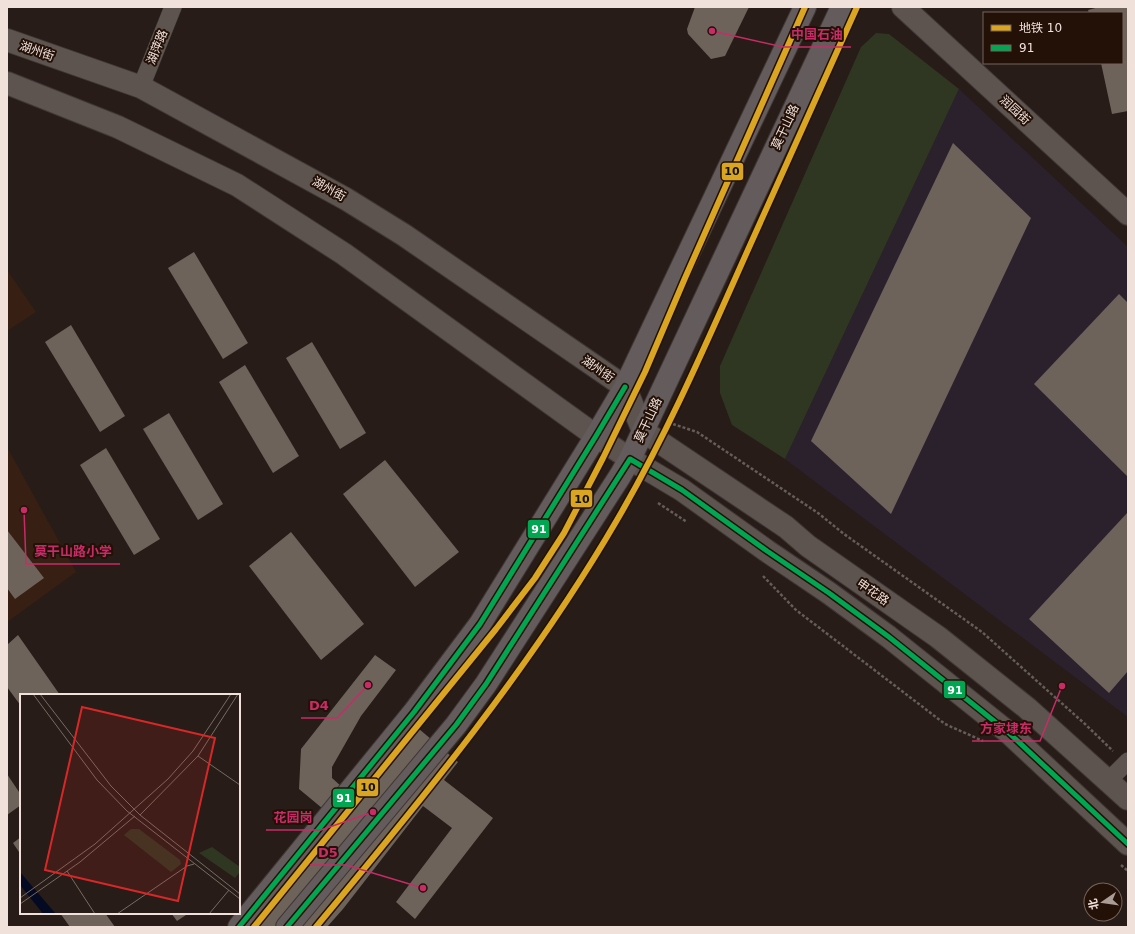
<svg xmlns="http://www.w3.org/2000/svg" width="1135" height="934" viewBox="0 0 1135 934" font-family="'DejaVu Sans','Noto Sans SC',sans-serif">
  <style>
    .commercial { fill: #2b212d }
    .built { fill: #371f13 }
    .green { fill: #2f3622 }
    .building { fill: #6e635b }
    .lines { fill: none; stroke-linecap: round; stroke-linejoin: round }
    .street-casing { stroke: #403734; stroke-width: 18 }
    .secondary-casing { stroke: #403734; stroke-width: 24 }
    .primary-casing { stroke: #403734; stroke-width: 24 }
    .path { stroke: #655d58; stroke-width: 2.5; stroke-dasharray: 3 2; stroke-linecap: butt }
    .street { stroke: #5d5450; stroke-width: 17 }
    .secondary { stroke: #5d5450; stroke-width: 22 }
    .primary { stroke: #635b5c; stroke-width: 22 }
    .bus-1-casing { stroke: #231107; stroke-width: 8 }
    .bus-1 { stroke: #00a651; stroke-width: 5 }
    .metro-1-casing { stroke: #231107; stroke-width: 9 }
    .metro-1 { stroke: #daa520; stroke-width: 6 }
    .labels { text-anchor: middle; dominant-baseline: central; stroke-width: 4; stroke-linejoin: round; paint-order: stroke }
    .street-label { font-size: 12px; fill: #f0e1db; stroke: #231107 }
    .inset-road { fill: none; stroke: #776b65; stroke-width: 1 }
    .view { fill: #d62828; fill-opacity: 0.15; stroke: #d62828; stroke-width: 2 }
    .inset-edge { fill: none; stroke: #f0e1db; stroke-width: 2 }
    .leader { fill: none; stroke: #c72c68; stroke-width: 1.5 }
    .callout-dot { fill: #c72c68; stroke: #231107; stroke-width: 1.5 }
    .callout-label { font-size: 13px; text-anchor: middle; font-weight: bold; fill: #c72c68; stroke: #231107; stroke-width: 4; stroke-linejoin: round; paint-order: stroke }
    .line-badge { stroke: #231107; stroke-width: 1.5 }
    .badge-label { font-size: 11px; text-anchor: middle; font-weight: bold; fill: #fff }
    .pale-badge-label { font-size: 11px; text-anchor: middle; font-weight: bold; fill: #111 }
  </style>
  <rect width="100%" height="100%" fill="#271c17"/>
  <path class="commercial" d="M 959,89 L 1128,247 L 1128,717 L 785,459 Z"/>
  <g class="built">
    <path d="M 7,270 L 36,312 L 7,331 Z"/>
    <path d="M 7,447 L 76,572 L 7,622 Z"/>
  </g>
  <path class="green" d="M 876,33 L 889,34 L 959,89 L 785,459 L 732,425 L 720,393 L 720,366 L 861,47 Z"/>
  <g class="building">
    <path d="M 695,7 L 749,7 L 725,56 L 711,59 L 688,34 L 687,29 Z"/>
    <path d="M 1099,7 L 1128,7 L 1128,111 L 1112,114 L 1101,63 L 1122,63 L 1122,13 L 1089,13 L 1088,10 Z"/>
    <path d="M 953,143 L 1031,218 L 891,514 L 811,441 Z"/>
    <path d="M 194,252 L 248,343 L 223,359 L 168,268 Z"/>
    <path d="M 1119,294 L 1128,303 L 1128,477 L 1034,384 Z"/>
    <path d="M 71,325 L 125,416 L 100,432 L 45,342 Z"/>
    <path d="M 312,342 L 366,433 L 340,449 L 286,358 Z"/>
    <path d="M 245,365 L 299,456 L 273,473 L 219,382 Z"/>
    <path d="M 169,413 L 223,504 L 198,520 L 143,429 Z"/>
    <path d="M 106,448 L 160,539 L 134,555 L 80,465 Z"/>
    <path d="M 385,460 L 459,552 L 415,587 L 343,494 Z"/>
    <path d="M 1128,512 L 1128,671 L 1109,693 L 1029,619 Z"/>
    <path d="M 7,530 L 44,578 L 15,599 L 7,588 Z"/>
    <path d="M 291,532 L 364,624 L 321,660 L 249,566 Z"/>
    <path d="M 18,635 L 60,695 L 21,695 L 21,706 L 7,687 L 7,645 Z"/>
    <path d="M 375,655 L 396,670 L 361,716 L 332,767 L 332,778 L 352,796 L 412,723 L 458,762 L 444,780 L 493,818 L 415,919 L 396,902 L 452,828 L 423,806 L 343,909 L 327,927 L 244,927 L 334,818 L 299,789 L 301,749 Z"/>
    <path d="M 7,774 L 21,795 L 21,805 L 7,815 Z"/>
    <path d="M 21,837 L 21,855 L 13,843 Z"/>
    <path d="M 60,913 L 105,913 L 115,927 L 70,927 Z"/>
    <path d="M 171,913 L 189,913 L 177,921 Z"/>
  </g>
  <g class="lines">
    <defs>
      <g id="street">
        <path d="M 141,87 L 173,7"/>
        <path d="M 1108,781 L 1128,761"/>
      </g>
      <g id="secondary">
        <path d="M 903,7 L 1128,214"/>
        <path d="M 7,40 L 141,87 L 346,199 L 404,235 L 625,387 L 643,431 L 786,527 L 808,546 L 938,637 L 1027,708 L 1128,799"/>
        <path d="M 7,83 L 118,127 L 237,185 L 344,254 L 596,436 L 630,459 L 682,490 L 767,551 L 829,593 L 889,637 L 1009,733 L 1128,844"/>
      </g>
      <g id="primary">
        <path d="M 239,927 L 414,712 L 480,624 L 596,436 L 625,387 L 805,7"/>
        <path d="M 287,927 L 456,725 L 486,684 L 620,476 L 630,459 L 842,7"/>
      </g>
    </defs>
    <use href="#street" class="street-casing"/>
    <use href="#secondary" class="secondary-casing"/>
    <use href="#primary" class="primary-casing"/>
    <g class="path">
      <path d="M 673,424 L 697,432 L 818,513 L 844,534 L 982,632 L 1085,724 L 1113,751"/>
      <path d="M 658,503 L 687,522"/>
      <path d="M 763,576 L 796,610 L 945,724 L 983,741"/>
      <path d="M 1121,865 L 1128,871"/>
    </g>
    <use href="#street" class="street"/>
    <use href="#secondary" class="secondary"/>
    <use href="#primary" class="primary"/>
    <defs>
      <g id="bus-1">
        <path d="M 239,927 L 414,712 L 480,624 L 596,436 L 625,387"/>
        <path d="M 287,927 L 456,725 L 486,684 L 630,459 L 682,490 L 767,551 L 829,593 L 889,637 L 1009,733 L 1128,844"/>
      </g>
    </defs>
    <use href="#bus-1" class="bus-1-casing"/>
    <use href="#bus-1" class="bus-1"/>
    <defs>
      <g id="metro-1">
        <path d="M 254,927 L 496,629 L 535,578 L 564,533 L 603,458 L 645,372 L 685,278 L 805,7"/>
        <path d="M 316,927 C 424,797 532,666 617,520 C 669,431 709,337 751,243 C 786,164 822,86 857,7"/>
      </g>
    </defs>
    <use href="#metro-1" class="metro-1-casing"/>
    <use href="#metro-1" class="metro-1"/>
  </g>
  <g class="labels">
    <g class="street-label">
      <text transform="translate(157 47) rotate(-68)">湖萍路</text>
      <text transform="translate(37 51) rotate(19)">湖州街</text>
      <text transform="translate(1015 110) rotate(43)">润园街</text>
      <text transform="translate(785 127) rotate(-65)">莫干山路</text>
      <text transform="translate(329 189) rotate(29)">湖州街</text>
      <text transform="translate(598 369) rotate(35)">湖州街</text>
      <text transform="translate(648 420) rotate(-65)">莫干山路</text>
      <text transform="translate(873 592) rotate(35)">申花路</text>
    </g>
  </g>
  <g transform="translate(20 694)">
    <rect width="220" height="220" fill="#271c17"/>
    <path d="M 111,135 L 119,135 L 160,166 L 161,170 L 151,178 L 104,141 ZM 192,153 L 220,173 L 220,178 L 215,184 L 179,159 Z" fill="#2f3622"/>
    <path d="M 0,178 L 36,220 L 23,220 L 20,216 L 0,191 Z" fill="#050a23"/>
    <path class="inset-road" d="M 13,0 L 77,86 L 107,117 L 220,205M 20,0 L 91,92 L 120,121 L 220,200M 178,62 L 220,91M 120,121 L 178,62 L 218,0M 47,177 L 75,220M 0,204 L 75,150 L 148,85 L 173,57 L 211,0M 0,210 L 60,168 L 115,122M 97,220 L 167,172 L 174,170M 189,220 L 209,196"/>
    <path class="view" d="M 62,13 L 195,44 L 158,207 L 25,176 Z"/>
    <rect width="220" height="220" class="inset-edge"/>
  </g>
  <path class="leader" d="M712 31L783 47H851M24 510L26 564H120M368 685L337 718H301M1062 686L1040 741H972M373 812L321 830H266M423 888L346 865H310"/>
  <g class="callout-dot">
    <circle cx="712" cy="31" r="4"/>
    <circle cx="24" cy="510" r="4"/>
    <circle cx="368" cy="685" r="4"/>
    <circle cx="1062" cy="686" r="4"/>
    <circle cx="373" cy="812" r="4"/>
    <circle cx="423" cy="888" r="4"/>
  </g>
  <g class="callout-label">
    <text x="817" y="39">中国石油</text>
    <text x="73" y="556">莫干山路小学</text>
    <text x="319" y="710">D4</text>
    <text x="1006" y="733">方家埭东</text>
    <text x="293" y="822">花园岗</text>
    <text x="328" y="857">D5</text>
  </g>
  <g class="line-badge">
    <rect x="721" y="162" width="23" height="19" rx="4" fill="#daa520"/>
    <rect x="570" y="489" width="23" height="19" rx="4" fill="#daa520"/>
    <rect x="527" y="519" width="23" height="20" rx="4" fill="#00a651"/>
    <rect x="943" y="680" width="23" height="19" rx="4" fill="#00a651"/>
    <rect x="356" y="778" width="23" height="19" rx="4" fill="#daa520"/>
    <rect x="332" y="788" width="23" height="20" rx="4" fill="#00a651"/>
  </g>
  <g class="badge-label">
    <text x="539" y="533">91</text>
    <text x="955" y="694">91</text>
    <text x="344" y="802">91</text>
  </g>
  <g class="pale-badge-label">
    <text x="732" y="175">10</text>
    <text x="582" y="503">10</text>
    <text x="368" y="791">10</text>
  </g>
  <rect width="1135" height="934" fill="none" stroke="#f0e1db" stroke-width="16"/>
  <rect x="983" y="12" width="140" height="52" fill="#231107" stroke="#75645c"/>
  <rect x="991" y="25" width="20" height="6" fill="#daa520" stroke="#75645c"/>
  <text x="1019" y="32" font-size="12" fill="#f0e1db">地铁 10</text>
  <rect x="991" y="45" width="20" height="6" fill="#00a651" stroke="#75645c"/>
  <text x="1019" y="52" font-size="12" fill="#f0e1db">91</text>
  <g transform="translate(1103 902) rotate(257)"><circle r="19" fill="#231107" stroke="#75645c"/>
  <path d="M0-3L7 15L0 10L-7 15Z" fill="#aa9c96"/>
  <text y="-6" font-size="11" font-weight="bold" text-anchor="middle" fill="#f0e1db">北</text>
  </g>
</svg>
